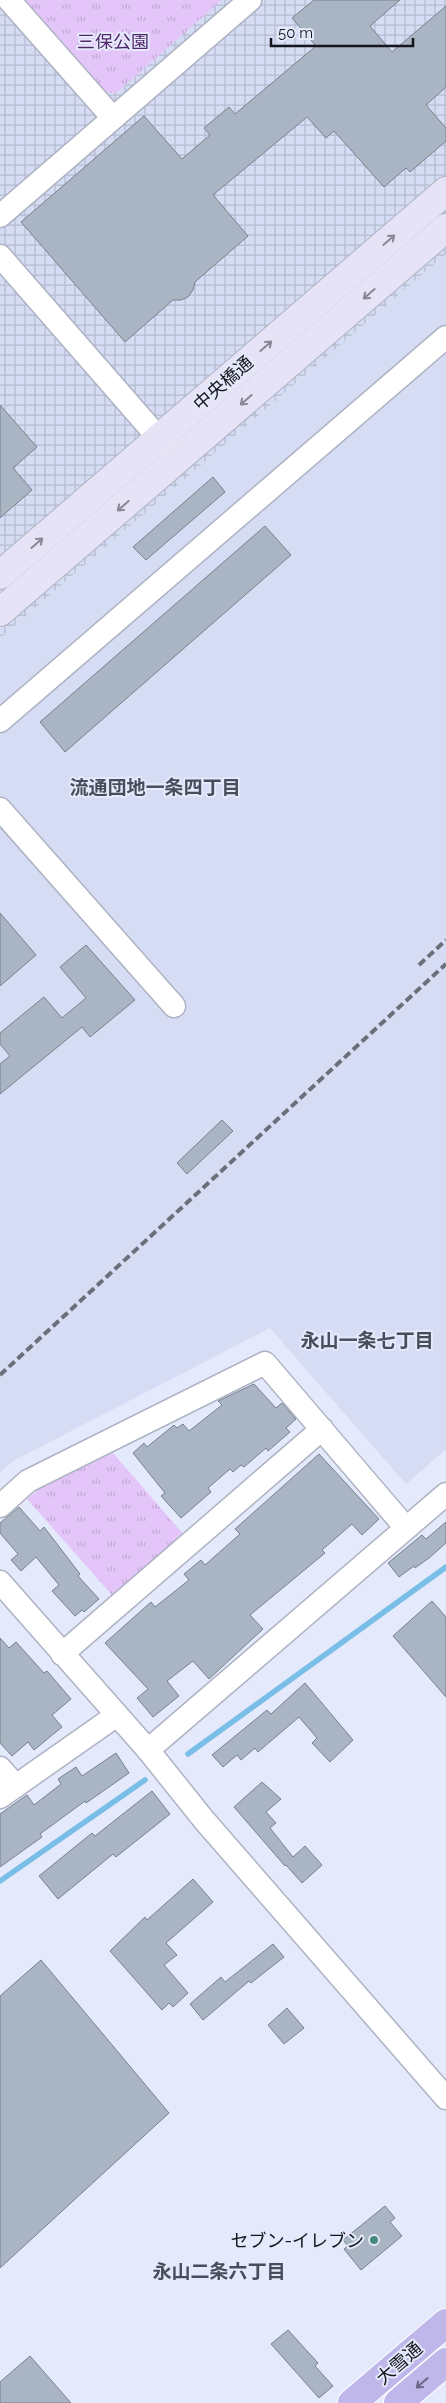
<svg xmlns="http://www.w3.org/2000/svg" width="446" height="2403" viewBox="0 0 446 2403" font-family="Raleway,'Noto Sans JP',sans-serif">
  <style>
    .built { fill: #d5dcf4 }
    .industrial { fill: url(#industrial-grid) }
    .grass { fill: url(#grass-tufts) }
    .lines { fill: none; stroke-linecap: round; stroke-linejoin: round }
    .stream { stroke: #79bee6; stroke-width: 5.5 }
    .building { fill: #aab5c3; stroke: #77818f }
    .minor-casing { stroke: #aeb3c3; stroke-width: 25 }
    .secondary-casing { stroke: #aeb3c3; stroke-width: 30 }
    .trunk-casing { stroke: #fff; stroke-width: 30 }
    .minor { stroke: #fff; stroke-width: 22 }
    .secondary { stroke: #e7e3f7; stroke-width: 28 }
    .trunk { stroke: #bfb6ea; stroke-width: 28 }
    .rail { stroke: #6b6f7a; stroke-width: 4; stroke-dasharray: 8 4; stroke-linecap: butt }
    .oneway { stroke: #888794 }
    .oneway2 { stroke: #6a6683 }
    .poi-dot { fill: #47897b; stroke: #e4e9fb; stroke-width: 2 }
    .labels { text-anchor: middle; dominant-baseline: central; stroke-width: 4; stroke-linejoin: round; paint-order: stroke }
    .park-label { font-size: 18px; fill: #53276c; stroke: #e4e9fb }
    .street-label { font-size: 18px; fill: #14161c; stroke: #e4e9fb }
    .poi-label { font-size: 18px; fill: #14161c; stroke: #e4e9fb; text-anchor: end }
    .neighbourhood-label { font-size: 19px; font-weight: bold; fill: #494d5b; stroke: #e4e9fb }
  </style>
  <defs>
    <pattern id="industrial-grid" width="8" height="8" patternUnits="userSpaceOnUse" patternTransform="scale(1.25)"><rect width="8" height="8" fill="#d5dcf4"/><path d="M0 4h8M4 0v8" fill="none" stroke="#b6bcd1"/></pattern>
    <pattern id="grass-tufts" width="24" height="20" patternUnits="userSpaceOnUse" patternTransform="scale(1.25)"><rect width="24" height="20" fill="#e4c5fa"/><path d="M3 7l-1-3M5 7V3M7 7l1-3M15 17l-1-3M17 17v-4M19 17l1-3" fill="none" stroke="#c3a8d6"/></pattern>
  </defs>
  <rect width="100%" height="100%" fill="#e4e9fb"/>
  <path class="built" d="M 446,254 L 446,1449 L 406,1484 L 270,1328 L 13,1461 L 0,1473 L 0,638 Z"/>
  <path class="industrial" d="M 0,0 L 446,0 L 446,254 L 0,638 Z"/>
  <g class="grass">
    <path d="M 24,0 L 222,0 L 116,93 L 104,92 Z"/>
    <path d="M 113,1453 L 184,1535 L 112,1595 L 27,1499 L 43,1486 Z"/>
  </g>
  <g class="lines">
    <g class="stream">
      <path d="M 188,1754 L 446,1567"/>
      <path d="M 0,1881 L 145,1780"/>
    </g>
  </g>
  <g class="building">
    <path d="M 314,0 L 400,0 L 370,26 L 392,52 L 446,6 L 446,87 L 426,105 L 446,128 L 446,141 L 410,172 L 406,168 L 384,187 L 334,131 L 326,138 L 307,117 L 213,195 L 248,236 L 195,282 L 193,290 L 188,297 L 181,300 L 173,300 L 125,342 L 21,222 L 144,116 L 182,159 L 210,135 L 204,128 L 229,107 L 235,114 L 316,46 L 292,18 Z"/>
    <path d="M 0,405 L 37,447 L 13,468 L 32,490 L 0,518 Z"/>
    <path d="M 213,477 L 225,492 L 146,560 L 133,547 Z"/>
    <path d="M 265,526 L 291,555 L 65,752 L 40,722 Z"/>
    <path d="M 0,913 L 36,955 L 0,986 Z"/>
    <path d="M 86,945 L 135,1000 L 90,1037 L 82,1027 L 0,1094 L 0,1064 L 10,1056 L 0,1044 L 0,1033 L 44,997 L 62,1018 L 86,998 L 60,967 Z"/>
    <path d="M 222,1120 L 233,1131 L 187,1174 L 177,1163 Z"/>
    <path d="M 254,1384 L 276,1408 L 282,1403 L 296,1419 L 286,1428 L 290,1432 L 268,1451 L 266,1448 L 244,1467 L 241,1465 L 233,1472 L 230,1469 L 208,1488 L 211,1492 L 181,1518 L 161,1496 L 165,1493 L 133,1453 L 144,1443 L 147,1447 L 174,1425 L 177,1428 L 183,1424 L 189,1431 L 222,1405 L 218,1401 Z"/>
    <path d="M 319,1454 L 379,1519 L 362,1535 L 352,1524 L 322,1550 L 325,1553 L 250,1615 L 263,1629 L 209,1679 L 193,1661 L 167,1681 L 179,1696 L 153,1717 L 137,1698 L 148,1689 L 105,1643 L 151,1602 L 155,1607 L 189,1580 L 184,1574 L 201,1560 L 205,1565 L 240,1534 L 235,1529 Z"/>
    <path d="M 19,1507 L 40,1531 L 44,1527 L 80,1574 L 78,1576 L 99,1599 L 84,1612 L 82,1610 L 75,1616 L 52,1591 L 59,1585 L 36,1557 L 21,1571 L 11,1560 L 18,1554 L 0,1533 L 0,1523 Z"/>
    <path d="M 446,1522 L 446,1543 L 429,1558 L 415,1568 L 414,1566 L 399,1577 L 388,1563 L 422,1535 L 426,1539 Z"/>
    <path d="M 432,1601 L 446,1617 L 446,1697 L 393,1636 Z"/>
    <path d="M 0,1638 L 9,1648 L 16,1642 L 44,1673 L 47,1671 L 71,1699 L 52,1715 L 62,1727 L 34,1750 L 28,1742 L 12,1756 L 0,1743 Z"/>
    <path d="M 305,1683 L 353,1740 L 330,1762 L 312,1743 L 317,1738 L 299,1717 L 258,1752 L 255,1748 L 241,1760 L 237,1755 L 223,1767 L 212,1755 L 267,1710 L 271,1714 Z"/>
    <path d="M 116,1753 L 129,1773 L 86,1803 L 85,1801 L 40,1834 L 42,1837 L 0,1867 L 0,1814 L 27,1795 L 34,1805 L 61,1784 L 58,1779 L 76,1767 L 82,1776 Z"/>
    <path d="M 262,1782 L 281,1799 L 266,1812 L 276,1823 L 270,1828 L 293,1857 L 305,1846 L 322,1865 L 302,1883 L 286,1865 L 285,1866 L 234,1807 Z"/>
    <path d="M 152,1791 L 170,1814 L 116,1857 L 113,1854 L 58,1899 L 39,1876 L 92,1833 L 95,1836 Z"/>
    <path d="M 193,1879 L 213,1902 L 166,1943 L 177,1955 L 164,1965 L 188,1993 L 173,2007 L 169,2003 L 162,2010 L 110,1951 L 145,1917 L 147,1920 Z"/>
    <path d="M 273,1944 L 284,1957 L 251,1983 L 249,1981 L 203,2020 L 190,2004 L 221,1977 L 225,1982 Z"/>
    <path d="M 41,1960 L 169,2113 L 0,2268 L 0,1996 Z"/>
    <path d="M 287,2008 L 304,2028 L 284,2044 L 268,2025 Z"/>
    <path d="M 385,2206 L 395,2218 L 390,2222 L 402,2236 L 361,2270 L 344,2249 L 348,2246 L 343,2240 Z"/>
    <path d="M 288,2330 L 318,2363 L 315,2366 L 333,2386 L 319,2398 L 271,2344 Z"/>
    <path d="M 30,2356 L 71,2403 L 0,2403 L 0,2382 Z"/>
  </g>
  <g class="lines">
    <defs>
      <g id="minor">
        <path d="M 9,0 L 113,118"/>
        <path d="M 0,216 L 250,0"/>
        <path d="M 0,256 L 170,451"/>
        <path d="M 0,721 L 446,337"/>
        <path d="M 0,809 L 174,1006"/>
        <path d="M 0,1506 L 28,1481 L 265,1363 L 406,1528"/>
        <path d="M 0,1582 L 148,1750 L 204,1820 L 446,2098"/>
        <path d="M 62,1654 L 322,1429"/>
        <path d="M 148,1750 L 446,1494"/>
        <path d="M 0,1768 L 16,1786"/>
        <path d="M 0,1797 L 117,1715"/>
      </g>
      <g id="secondary">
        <path d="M 0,575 L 446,191"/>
        <path d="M 0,612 L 446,228"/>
      </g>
      <g id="trunk">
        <path d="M 352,2403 L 446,2323"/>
        <path d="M 398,2403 L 446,2362"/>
      </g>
    </defs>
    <use href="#minor" class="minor-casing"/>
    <use href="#secondary" class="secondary-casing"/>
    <use href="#trunk" class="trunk-casing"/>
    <use href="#minor" class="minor"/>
    <use href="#secondary" class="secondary"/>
    <use href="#trunk" class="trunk"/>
    <g class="rail">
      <path d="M 419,965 L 446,940"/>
      <path d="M 0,1375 L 446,964"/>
    </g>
  </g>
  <defs><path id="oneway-shaft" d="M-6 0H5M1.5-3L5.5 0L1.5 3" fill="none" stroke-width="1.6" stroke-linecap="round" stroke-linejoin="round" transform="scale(1.25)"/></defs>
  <g class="oneway">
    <use href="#oneway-shaft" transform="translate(389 240) rotate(-41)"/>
    <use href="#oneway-shaft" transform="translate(369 294) rotate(139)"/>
    <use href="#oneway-shaft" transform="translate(266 346) rotate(-41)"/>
    <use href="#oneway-shaft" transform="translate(246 400) rotate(139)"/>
    <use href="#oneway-shaft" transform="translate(123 506) rotate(139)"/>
    <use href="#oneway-shaft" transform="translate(37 543) rotate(-41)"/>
  </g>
  <use class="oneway2" href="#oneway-shaft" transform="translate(422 2383) rotate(139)"/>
  <circle class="poi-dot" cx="374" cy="2240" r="5"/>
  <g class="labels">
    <g class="park-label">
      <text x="113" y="41">三保公園</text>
    </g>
    <g class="street-label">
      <text transform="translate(223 383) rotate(-41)">中央橋通</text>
      <text transform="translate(399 2363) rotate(-41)">大雪通</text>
    </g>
    <g class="poi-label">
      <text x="364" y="2240">セブン-イレブン</text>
    </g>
    <g class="neighbourhood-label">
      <text x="155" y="787">流通団地一条四丁目</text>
      <text x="367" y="1340">永山一条七丁目</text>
      <text x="219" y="2271">永山二条六丁目</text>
    </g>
  </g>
  <path d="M271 38v8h142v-8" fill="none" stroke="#14161c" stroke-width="2.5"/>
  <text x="278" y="38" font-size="15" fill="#14161c" stroke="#e4e9fb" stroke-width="4" paint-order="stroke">50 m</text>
</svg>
